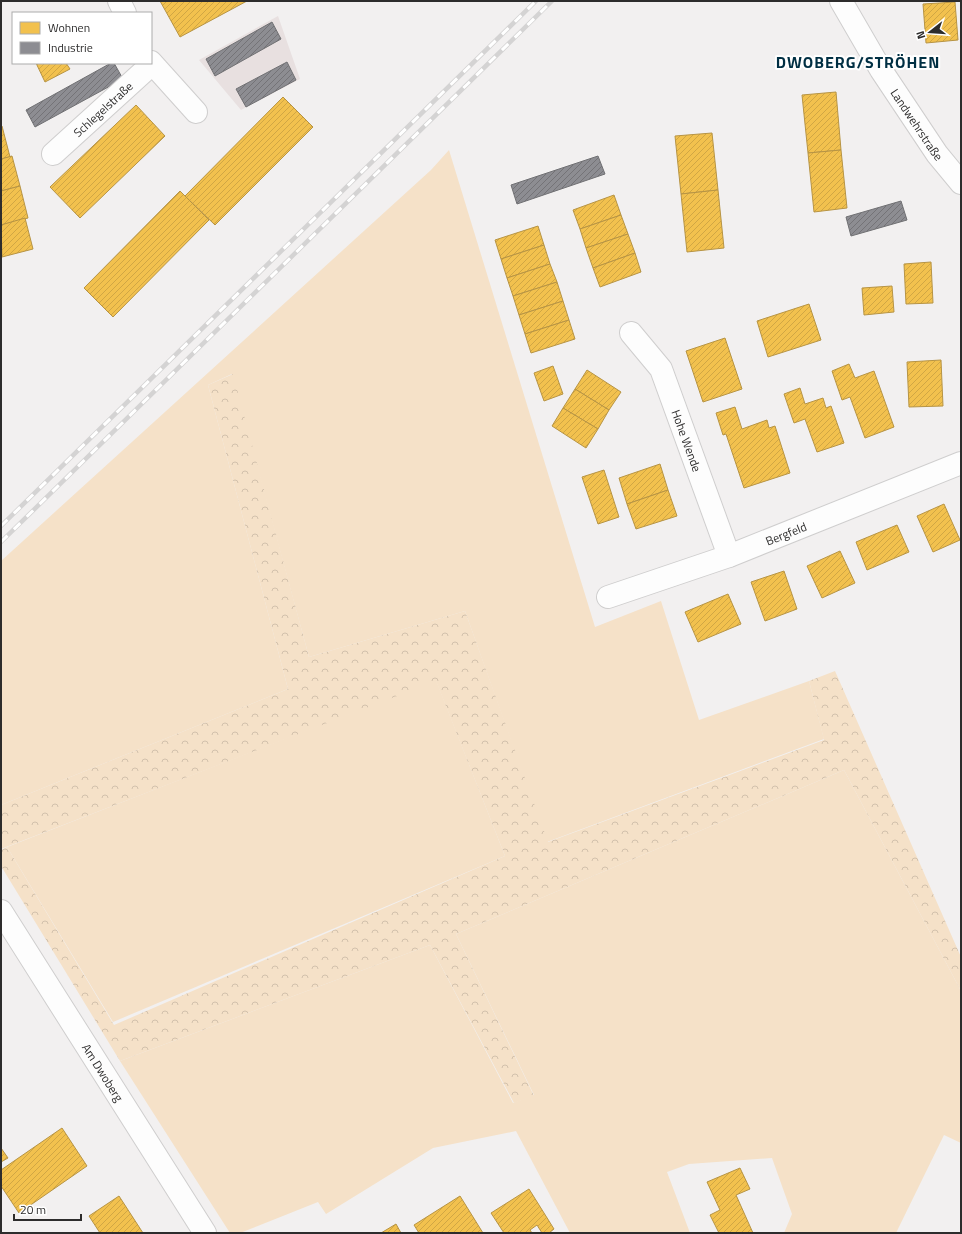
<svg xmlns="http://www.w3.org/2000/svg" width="962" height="1234" viewBox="0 0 962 1234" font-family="'Titillium Web',sans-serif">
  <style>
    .built { fill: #e8e0e0 }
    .green { fill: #f5e1c8 }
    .forest { fill: url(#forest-crowns) }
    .homes { fill: url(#homes-hatch); stroke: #b79444 }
    .industry { fill: url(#industry-hatch); stroke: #707073 }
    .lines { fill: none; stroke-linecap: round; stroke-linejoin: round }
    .minor-casing { stroke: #cfcece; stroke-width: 24 }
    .minor { stroke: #fdfdfd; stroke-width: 22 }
    .rail-casing { stroke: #d4d3d3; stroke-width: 4.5 }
    .rail { stroke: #fff; stroke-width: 3; stroke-dasharray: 9; stroke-linecap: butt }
    .labels { text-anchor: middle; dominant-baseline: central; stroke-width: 4; stroke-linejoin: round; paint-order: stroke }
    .street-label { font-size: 12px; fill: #2d2c2c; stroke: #fff }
    .district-label { font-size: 16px; font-weight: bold; letter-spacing: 1px; fill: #002f43; stroke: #fff }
  </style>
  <defs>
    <pattern id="forest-crowns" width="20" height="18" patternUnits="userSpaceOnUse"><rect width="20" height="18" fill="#f5e1c8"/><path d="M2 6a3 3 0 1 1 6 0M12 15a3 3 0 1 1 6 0" fill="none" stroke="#d2c1ac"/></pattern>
    <pattern id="homes-hatch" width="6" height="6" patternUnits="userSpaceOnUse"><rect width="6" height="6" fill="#f2c14e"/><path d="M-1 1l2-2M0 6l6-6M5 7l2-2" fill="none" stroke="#d0a644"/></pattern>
    <pattern id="industry-hatch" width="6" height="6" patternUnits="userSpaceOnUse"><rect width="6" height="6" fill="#8d8d92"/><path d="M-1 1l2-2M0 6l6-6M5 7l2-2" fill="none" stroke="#747377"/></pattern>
  </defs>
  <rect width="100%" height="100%" fill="#f2f0f0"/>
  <path class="built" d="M 278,16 L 300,79 L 241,110 L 199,60 Z"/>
  <g class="green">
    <path d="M 449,150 L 595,627 L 661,601 L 699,720 L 809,681 L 824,739 L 547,842 L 465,611 L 309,657 L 232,374 L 208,385 L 288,689 L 1,805 L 1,561 L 431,170 Z"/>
    <path d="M 436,680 L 505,856 L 113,1022 L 7,847 Z"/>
    <path d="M 844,770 L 961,991 L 961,1143 L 944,1135 L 896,1233 L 784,1233 L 792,1214 L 772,1158 L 689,1164 L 667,1172 L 690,1233 L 570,1233 L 516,1131 L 433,1148 L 326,1214 L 318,1202 L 240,1233 L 230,1233 L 120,1061 L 430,945 L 513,1103 L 534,1095 L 456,934 Z"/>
  </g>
  <path class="forest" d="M 233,374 L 309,657 L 465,611 L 548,842 L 824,740 L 809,681 L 835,671 L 961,957 L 961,991 L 844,770 L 456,934 L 534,1096 L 514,1103 L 430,945 L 120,1061 L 1,866 L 1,850 L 7,847 L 114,1025 L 505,856 L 436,681 L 1,849 L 1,805 L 288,689 L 208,385 Z"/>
  <g class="homes">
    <path d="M 160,1 L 247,1 L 180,37 Z"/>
    <path d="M 955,2 L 958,40 L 926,43 L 923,4 Z"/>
    <path d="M 36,63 L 66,63 L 70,69 L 45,82 Z"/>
    <path d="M 836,92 L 841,150 L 808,153 L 802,95 Z"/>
    <path d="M 283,97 L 313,127 L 215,225 L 185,196 Z"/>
    <path d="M 136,105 L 165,136 L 80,218 L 50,187 Z"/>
    <path d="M 2,126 L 10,157 L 1,159 L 1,127 Z"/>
    <path d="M 712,133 L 718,190 L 681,194 L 675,136 Z"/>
    <path d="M 841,150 L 847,208 L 814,212 L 808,153 Z"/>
    <path d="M 12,156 L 20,186 L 1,191 L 1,159 Z"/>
    <path d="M 20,186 L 28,218 L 1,225 L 1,191 Z"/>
    <path d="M 718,190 L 724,248 L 687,252 L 681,194 Z"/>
    <path d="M 180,191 L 209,220 L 113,317 L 84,288 Z"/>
    <path d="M 614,195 L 621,215 L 580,229 L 573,210 Z"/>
    <path d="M 621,215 L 628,234 L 586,248 L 580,229 Z"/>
    <path d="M 25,218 L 33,249 L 2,257 L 1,225 Z"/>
    <path d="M 538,226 L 544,245 L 501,259 L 495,240 Z"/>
    <path d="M 628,234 L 635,253 L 593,268 L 586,248 Z"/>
    <path d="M 544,245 L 550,264 L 507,278 L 501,259 Z"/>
    <path d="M 635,253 L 641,272 L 600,287 L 593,268 Z"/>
    <path d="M 931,262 L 933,303 L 906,304 L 904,264 Z"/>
    <path d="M 550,264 L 557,282 L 513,296 L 507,278 Z"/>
    <path d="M 557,282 L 563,301 L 519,315 L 513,296 Z"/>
    <path d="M 892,286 L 894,312 L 864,315 L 862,288 Z"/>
    <path d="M 563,301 L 569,320 L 525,334 L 519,315 Z"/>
    <path d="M 809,304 L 821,340 L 768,357 L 757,321 Z"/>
    <path d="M 569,320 L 575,339 L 531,353 L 525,334 Z"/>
    <path d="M 725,338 L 742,389 L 703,402 L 686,351 Z"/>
    <path d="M 941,360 L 943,406 L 909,407 L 907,362 Z"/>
    <path d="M 849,364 L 855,378 L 874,371 L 894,427 L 865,438 L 850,397 L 842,400 L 832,371 Z"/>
    <path d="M 553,366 L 563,394 L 544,401 L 534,373 Z"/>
    <path d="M 587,370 L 621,392 L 609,410 L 575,389 Z"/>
    <path d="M 800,388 L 805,404 L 823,398 L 826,408 L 831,406 L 844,443 L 817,452 L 805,419 L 794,423 L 784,394 Z"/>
    <path d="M 575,389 L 609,410 L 598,429 L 563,408 Z"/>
    <path d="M 735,407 L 742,429 L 767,420 L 769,428 L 775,426 L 790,473 L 744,488 L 726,434 L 723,435 L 716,413 Z"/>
    <path d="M 563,408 L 598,429 L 586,448 L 552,426 Z"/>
    <path d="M 660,464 L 668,490 L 627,504 L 619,478 Z"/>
    <path d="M 604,470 L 619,517 L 598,524 L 582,477 Z"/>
    <path d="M 668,490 L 677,516 L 636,529 L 627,504 Z"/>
    <path d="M 944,504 L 960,540 L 933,552 L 917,516 Z"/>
    <path d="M 897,525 L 909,552 L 867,570 L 856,542 Z"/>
    <path d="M 840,551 L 855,583 L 822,598 L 807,566 Z"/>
    <path d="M 784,571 L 797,609 L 765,621 L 751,582 Z"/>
    <path d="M 728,594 L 741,624 L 698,642 L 685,612 Z"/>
    <path d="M 62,1128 L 87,1166 L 19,1213 L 1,1186 L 1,1170 Z"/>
    <path d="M 1,1148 L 8,1158 L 1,1162 Z"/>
    <path d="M 740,1168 L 750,1189 L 736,1195 L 753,1233 L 719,1233 L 710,1215 L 720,1210 L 707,1182 Z"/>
    <path d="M 529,1189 L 554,1229 L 549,1233 L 542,1233 L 537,1225 L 530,1230 L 532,1233 L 504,1233 L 491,1213 Z"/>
    <path d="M 119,1196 L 143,1233 L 100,1233 L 89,1216 Z"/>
    <path d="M 460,1196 L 483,1233 L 419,1233 L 414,1225 Z"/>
    <path d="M 396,1224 L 401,1233 L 381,1233 Z"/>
  </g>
  <g class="industry">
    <path d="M 272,22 L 281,39 L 215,76 L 206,59 Z"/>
    <path d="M 287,62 L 296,80 L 246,107 L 236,89 Z"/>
    <path d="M 111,63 L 114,63 L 123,79 L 35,127 L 26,110 Z"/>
    <path d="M 598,156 L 605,174 L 517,204 L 511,185 Z"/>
    <path d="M 901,201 L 907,220 L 851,236 L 846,217 Z"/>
  </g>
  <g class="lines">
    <defs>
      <g id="minor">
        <path d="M 119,1 L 125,13"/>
        <path id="s1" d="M 841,1 L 881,70 L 937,154 L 961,183"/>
        <path d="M 151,62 L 196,112"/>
        <path id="s2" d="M 53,154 L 152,64"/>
        <path id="s3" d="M 631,333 L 661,369 L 729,556"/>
        <path id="s4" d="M 608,597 L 729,556 L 961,463"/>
        <path id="s5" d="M 1,911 L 205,1233"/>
      </g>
    </defs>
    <use href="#minor" class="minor-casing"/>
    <use href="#minor" class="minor"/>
    <defs>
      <g id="rail">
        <path d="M 1,526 L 536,1"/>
        <path d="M 1,542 L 552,1"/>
      </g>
    </defs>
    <use href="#rail" class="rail-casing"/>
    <use href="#rail" class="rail"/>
  </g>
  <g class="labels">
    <g class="street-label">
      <text stroke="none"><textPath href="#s2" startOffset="67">Schlegelstraße</textPath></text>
      <text stroke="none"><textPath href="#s1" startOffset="145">Landwehrstraße</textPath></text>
      <text stroke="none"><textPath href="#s3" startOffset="123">Hohe Wende</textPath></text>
      <text stroke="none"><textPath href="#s4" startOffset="189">Bergfeld</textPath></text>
      <text stroke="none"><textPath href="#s5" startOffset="191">Am Dwoberg</textPath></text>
    </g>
    <g class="district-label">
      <text x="858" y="62">DWOBERG/STRÖHEN</text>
    </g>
  </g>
  <rect width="962" height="1234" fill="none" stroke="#2d2c2c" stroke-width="4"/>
  <rect x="12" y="12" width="140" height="52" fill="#ffffff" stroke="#ababab"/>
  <rect x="20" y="22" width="20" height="12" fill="#f2c14e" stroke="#ababab"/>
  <text x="48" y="32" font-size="12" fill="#2d2c2c">Wohnen</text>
  <rect x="20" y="42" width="20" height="12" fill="#8d8d92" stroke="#ababab"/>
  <text x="48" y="52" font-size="12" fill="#2d2c2c">Industrie</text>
  <g transform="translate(930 32) rotate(253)" stroke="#ffffff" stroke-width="3" paint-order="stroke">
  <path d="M0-3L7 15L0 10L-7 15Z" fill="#2d2c2c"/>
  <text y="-6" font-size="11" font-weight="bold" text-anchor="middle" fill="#2d2c2c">N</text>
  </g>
  <path d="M14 1214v6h67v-6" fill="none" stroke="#2d2c2c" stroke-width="2"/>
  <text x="20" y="1214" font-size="12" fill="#2d2c2c" stroke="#ffffff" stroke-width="3" paint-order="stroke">20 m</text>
</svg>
